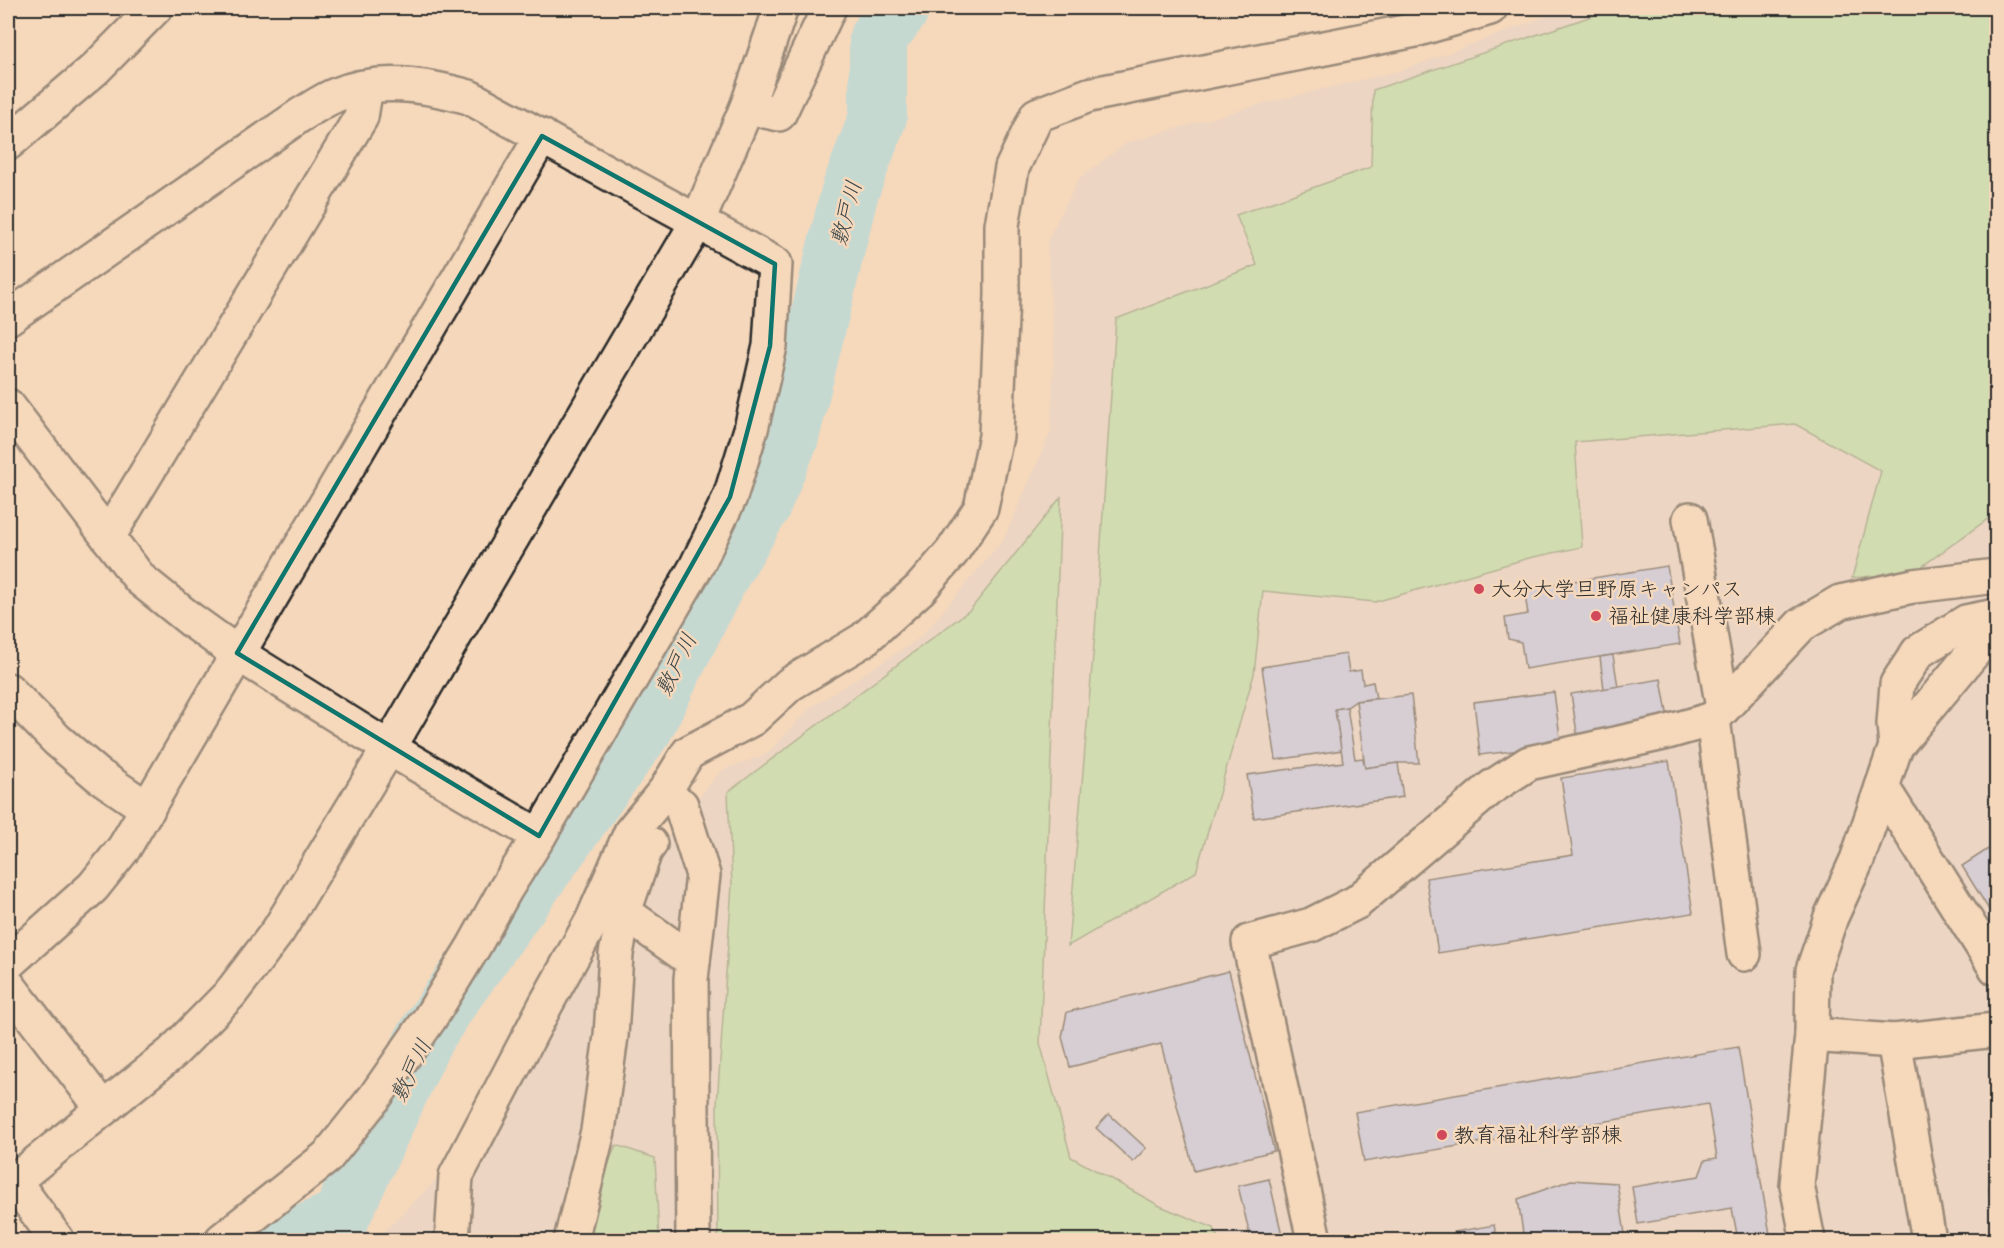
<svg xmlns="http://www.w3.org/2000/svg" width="2004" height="1248" viewBox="0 0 2004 1248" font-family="Sriracha,'Klee One',sans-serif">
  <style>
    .built { fill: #e0d1cb }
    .green { fill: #a7e0a4; stroke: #698668; stroke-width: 1.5 }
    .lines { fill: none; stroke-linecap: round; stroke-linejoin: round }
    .river { stroke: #8dd9ec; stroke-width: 58 }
    .building { fill: #afc0ef; stroke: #2b2b2b; stroke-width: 1.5 }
    .minor-casing { stroke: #2b2b2b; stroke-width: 38 }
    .minor { stroke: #f5d8bb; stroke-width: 33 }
    .marked { fill: none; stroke: #0f766e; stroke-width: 4.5; stroke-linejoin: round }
    .poi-dot { fill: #d1495b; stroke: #f5d8bb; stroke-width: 2 }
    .labels { text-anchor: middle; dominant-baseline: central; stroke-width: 5; stroke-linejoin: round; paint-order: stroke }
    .poi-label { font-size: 21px; fill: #2b2b2b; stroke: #f5d8bb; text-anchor: start }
    .water-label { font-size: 22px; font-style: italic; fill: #3a4548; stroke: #f5d8bb }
  </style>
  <rect width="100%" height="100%" fill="#f5d8bb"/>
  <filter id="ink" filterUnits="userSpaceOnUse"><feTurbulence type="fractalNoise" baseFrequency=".0167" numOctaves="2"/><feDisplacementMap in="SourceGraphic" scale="12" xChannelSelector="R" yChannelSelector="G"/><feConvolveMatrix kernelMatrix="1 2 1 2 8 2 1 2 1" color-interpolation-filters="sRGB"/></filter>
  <g filter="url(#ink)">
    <path class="built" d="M 1568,8 L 1996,8 L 1996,1240 L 376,1240 L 451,1165 L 517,1078 L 627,907 L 672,829 L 722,770 L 767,754 L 810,708 L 920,638 L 1004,539 L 1051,431 L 1054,344 L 1047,241 L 1079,179 L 1126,143 L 1265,103 L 1403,70 Z"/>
    <g class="green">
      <path d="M 1616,8 L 1983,8 L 1996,38 L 1996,513 L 1914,572 L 1852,578 L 1881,471 L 1795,424 L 1575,442 L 1582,547 L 1529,558 L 1375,602 L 1263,591 L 1254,674 L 1196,872 L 1068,946 L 1095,632 L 1116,319 L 1257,265 L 1236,215 L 1371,167 L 1373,90 Z"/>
      <path d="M 1061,497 L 1040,1043 L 1071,1157 L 1160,1206 L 1214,1228 L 1219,1240 L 718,1240 L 717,1105 L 732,885 L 728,792 L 971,609 Z"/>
      <path d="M 616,1145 L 655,1158 L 659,1240 L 578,1240 Z"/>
    </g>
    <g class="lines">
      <path class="river" d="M 291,1240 L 341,1217 L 423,1041 L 451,998 L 644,728 L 717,581 L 762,505 L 790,437 L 850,191 L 878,117 L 878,38 L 901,8"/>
    </g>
    <g class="building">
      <path d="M 1667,566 L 1680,644 L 1525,669 L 1521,642 L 1508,639 L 1505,618 L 1528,614 L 1524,589 Z"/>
      <path d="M 1346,654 L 1349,672 L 1361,670 L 1363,684 L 1373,682 L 1376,698 L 1356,701 L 1347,707 L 1335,709 L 1342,750 L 1276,760 L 1262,667 Z"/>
      <path d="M 1613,655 L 1618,687 L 1604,689 L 1600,657 Z"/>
      <path d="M 1661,679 L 1669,724 L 1578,739 L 1571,694 Z"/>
      <path d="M 1554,692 L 1561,745 L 1480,755 L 1474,702 Z"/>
      <path d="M 1411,695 L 1419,763 L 1398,763 L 1365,768 L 1356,701 Z"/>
      <path d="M 1347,707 L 1355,759 L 1363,758 L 1365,768 L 1398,763 L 1403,797 L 1254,818 L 1247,775 L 1343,762 L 1335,709 Z"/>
      <path d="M 1669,761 L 1693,913 L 1438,953 L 1426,878 L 1573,855 L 1561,778 Z"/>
      <path d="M 1996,844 L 1996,921 L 1962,866 Z"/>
      <path d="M 1229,971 L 1274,1151 L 1194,1171 L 1161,1044 L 1070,1067 L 1062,1037 L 1067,1012 Z"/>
      <path d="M 1738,1047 L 1771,1240 L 1738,1240 L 1732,1208 L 1638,1224 L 1632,1187 L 1699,1176 L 1705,1160 L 1717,1158 L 1708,1104 L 1364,1162 L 1355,1112 Z"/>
      <path d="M 1109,1114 L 1146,1148 L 1133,1162 L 1096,1128 Z"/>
      <path d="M 1269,1179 L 1282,1235 L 1251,1240 L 1238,1186 Z"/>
      <path d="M 1571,1180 L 1617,1183 L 1626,1240 L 1524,1240 L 1518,1199 Z"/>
      <path d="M 1996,1188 L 1996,1238 L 1989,1189 Z"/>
      <path d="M 1494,1225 L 1497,1240 L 1456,1240 L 1454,1232 Z"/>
    </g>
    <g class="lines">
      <defs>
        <g id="minor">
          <path d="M 747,107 L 779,114 L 829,8"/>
          <path d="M 8,143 L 95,69 L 155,8"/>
          <path d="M 8,318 L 299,116 C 311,109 323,100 336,95 C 379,77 425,85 469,97 L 775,264 L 770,346 L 751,429 L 730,497 L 696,567 L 539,836 L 505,890 L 474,946 L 430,1018 L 375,1097 L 327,1157 L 222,1240"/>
          <path d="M 8,406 L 140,579 L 191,620 L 237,653 L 389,748 L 539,836"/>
          <path d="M 1690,519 L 1723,708"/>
          <path d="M 108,537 L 361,117 L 366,87"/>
          <path d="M 8,690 L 57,740 L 98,775 L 148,809"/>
          <path d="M 1713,719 L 1801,625 L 1840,602 L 1913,586 L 1996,576"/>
          <path d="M 1896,746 L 1894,724 L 1897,684 L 1918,652 L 1966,622 L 1996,616"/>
          <path d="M 1882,787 L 1996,968"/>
          <path d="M 681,805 L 703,875 L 691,979 L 693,1240"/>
          <path d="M 650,844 L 645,851 L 624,912 L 693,961"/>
          <path d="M 8,963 L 93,887 L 124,848 L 542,136"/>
          <path d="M 8,985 L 103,1109"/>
          <path d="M 1812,1035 L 1813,970 L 1831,917 L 1857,860 L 1896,746 L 1978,647 L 1996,640"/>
          <path d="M 1894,1041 L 1929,1240"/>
          <path d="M 14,1181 L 57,1240"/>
          <path d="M 8,1186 L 172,1053 L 230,994 L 278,931 L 389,748 L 698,221 L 747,107 L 781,8"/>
          <path d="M 452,1240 L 456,1176 L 546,1004 L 592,921 L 631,832 L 665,791 L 688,753 L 752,719 L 790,684 L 863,640 L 920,589 L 952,552 L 981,508 L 996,436 L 1002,295 L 1002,225 L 1012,168 L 1037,115 L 1089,95 L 1415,30 L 1490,8"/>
          <path d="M 571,1240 L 598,1131 L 611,1036 L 616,954 L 624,912"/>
          <path d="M 1314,1240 L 1249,942 L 1311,925 L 1357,902 L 1492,787 L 1529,763 L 1664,733 L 1713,719 L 1744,954"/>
          <path d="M 1808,1240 L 1797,1185 L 1812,1035 L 1894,1041 L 1996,1030"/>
        </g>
      </defs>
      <use href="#minor" class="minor-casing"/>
      <use href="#minor" class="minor"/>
    </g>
  </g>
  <path d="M0 0H2004V1248H0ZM 542,136 L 775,264 L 770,346 L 730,497 L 539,836 L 237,653 Z" fill="#f5d8bb" fill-opacity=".55" fill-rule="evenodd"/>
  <path class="marked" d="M 542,136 L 775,264 L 770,346 L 730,497 L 539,836 L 237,653 Z"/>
  <g class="poi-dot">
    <circle cx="1479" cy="589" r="6"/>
    <circle cx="1596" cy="616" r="6"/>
    <circle cx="1442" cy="1135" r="6"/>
  </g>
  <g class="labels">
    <g class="poi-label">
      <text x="1491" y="589">大分大学旦野原キャンパス</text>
      <text x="1608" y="616">福祉健康科学部棟</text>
      <text x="1454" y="1135">教育福祉科学部棟</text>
    </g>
    <g class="water-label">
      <text transform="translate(846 213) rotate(-75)">敷戸川</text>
      <text transform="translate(676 664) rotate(-64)">敷戸川</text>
      <text transform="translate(411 1070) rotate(-64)">敷戸川</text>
    </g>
  </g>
  <rect width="2004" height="1248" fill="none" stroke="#f5d8bb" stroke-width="30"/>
  <rect x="15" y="15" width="1974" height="1218" fill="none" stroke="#2b2b2b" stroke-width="2" filter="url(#ink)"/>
</svg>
